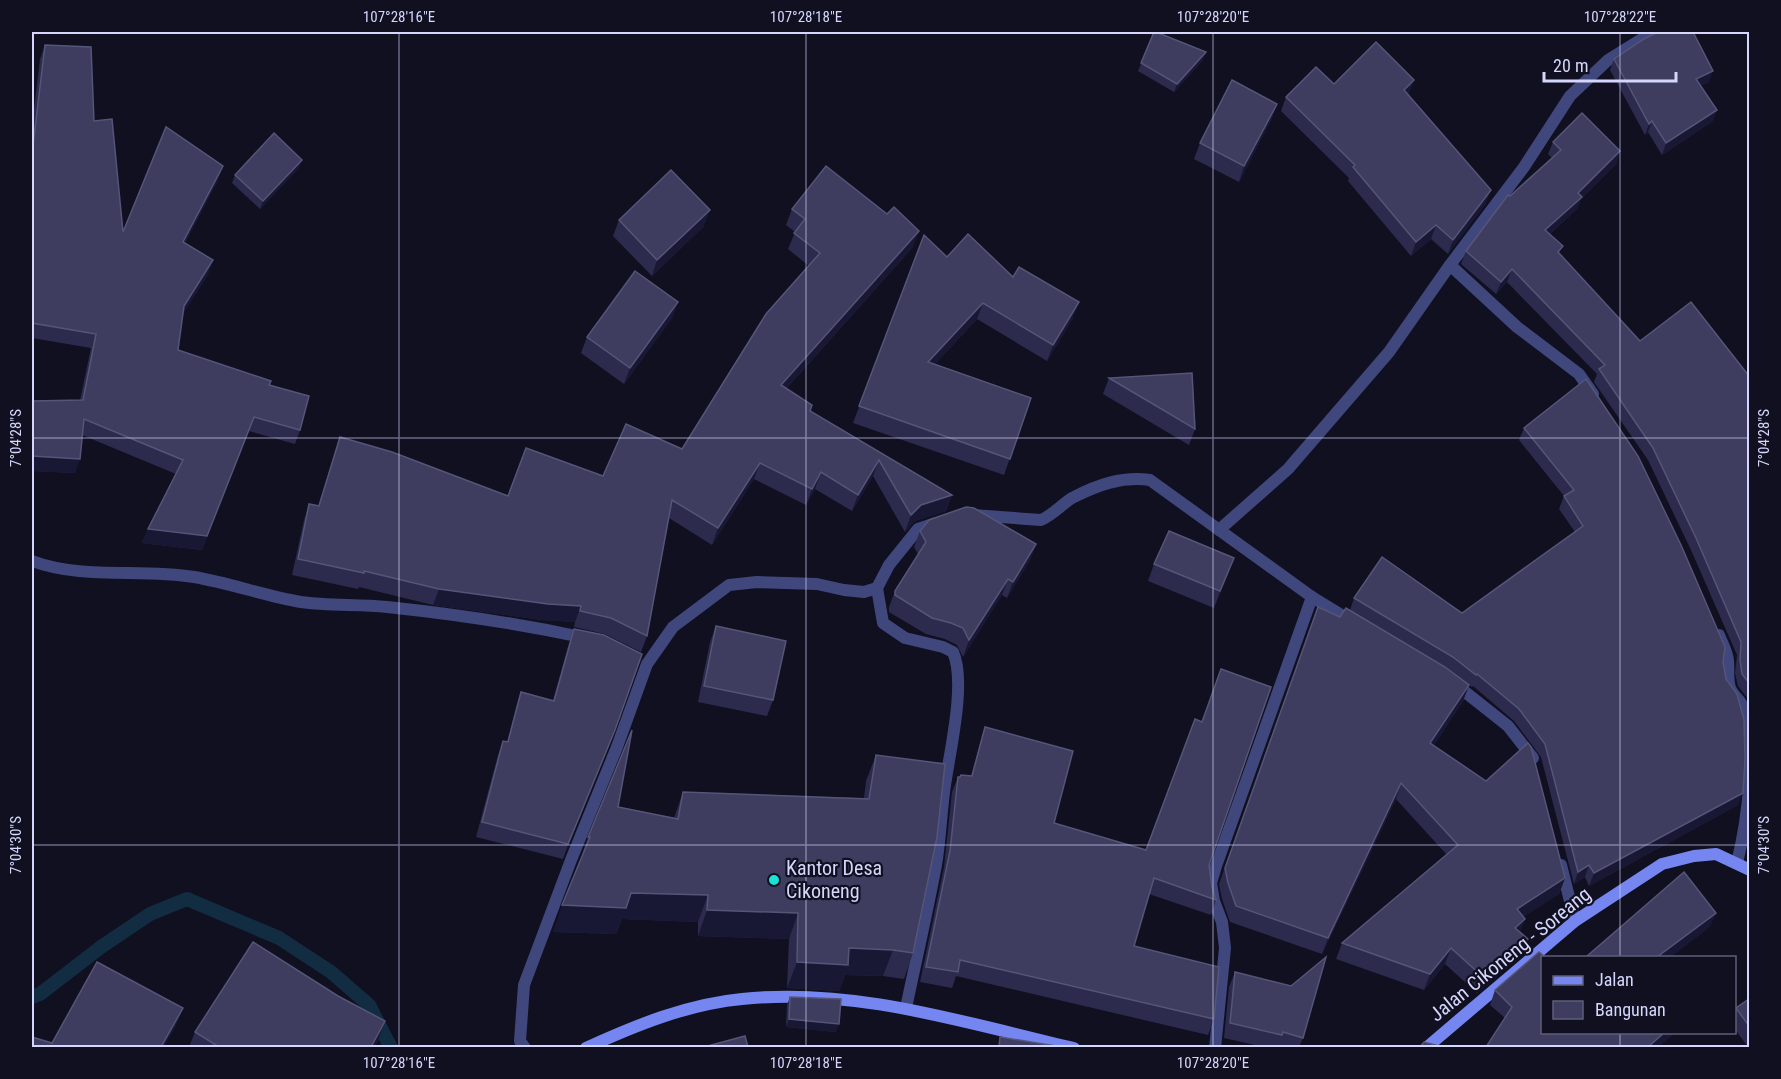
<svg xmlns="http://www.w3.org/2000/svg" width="1781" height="1079" viewBox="0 0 1781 1079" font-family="'Roboto Condensed',sans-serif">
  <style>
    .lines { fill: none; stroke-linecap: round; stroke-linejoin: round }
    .stream { stroke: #122d42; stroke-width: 14 }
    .street { stroke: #3f477c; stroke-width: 12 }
    .secondary { stroke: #7586f1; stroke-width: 12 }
    .wall { fill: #2c2b4d }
    .shaded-wall { fill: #191834 }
    .building { fill: #3e3d60; stroke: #555578; stroke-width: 1.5 }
    .ticks { fill: none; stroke: #d4d6fb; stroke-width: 1.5; stroke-opacity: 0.45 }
    .poi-dot { fill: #17e4d6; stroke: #101021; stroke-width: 2 }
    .labels { text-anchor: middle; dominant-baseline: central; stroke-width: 4.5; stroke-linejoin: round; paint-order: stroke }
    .poi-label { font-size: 20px; fill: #d4d6fb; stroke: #101021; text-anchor: start }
    .street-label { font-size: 20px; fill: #d4d6fb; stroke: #101021 }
    .neatline { fill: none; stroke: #d4d6fb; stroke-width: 2 }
    .ticks-label { font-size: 15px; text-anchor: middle; fill: #d4d6fb }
  </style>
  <rect width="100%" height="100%" fill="#101021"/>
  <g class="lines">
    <path class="stream" d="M 32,997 L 40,994 L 101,947 L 150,914 L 187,899 L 279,938 L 331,972 L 369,1005 L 391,1048"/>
    <g class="street">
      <path d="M 1450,265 L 1517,327 L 1579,374 L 1593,394"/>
      <path d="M 973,515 L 1041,520 C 1053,515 1061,505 1072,498 C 1097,485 1122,476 1150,480 L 1312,597 L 1353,622"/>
      <path d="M 1219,530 L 1288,469 L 1389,352 L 1450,265 L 1524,167 L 1570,96 L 1608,60 L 1653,32"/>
      <path d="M 32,561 C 83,580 141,568 194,577 C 230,583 265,596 301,602 C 329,606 359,604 387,607 C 454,614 521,624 586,638"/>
      <path d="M 877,588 L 883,623 L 905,638 L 943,647 L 953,652 C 966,681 951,746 946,779 C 941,807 941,836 936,865 C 927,913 916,960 906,1008"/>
      <path d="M 1719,635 C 1722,643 1728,653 1728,661 C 1729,670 1727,679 1730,688 C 1732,694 1738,698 1741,703 C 1759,742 1747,822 1737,863"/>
      <path d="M 1455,684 L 1508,726 L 1533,758"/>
      <path d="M 1561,865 L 1575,921"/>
      <path d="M 525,1048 L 520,1041 L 524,985 L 571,860 L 617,747 L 647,664 L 673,627 L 729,585 L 757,582 L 817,584 L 844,590 L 864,592 L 877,588 L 889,565 L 918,529 L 936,523"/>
      <path d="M 1215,1048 L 1225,948 L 1222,922 L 1214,901 L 1211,883 L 1216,866 L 1312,597"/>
    </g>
    <g class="secondary">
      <path d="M 586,1048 C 636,1025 688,1004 742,999 C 855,987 965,1023 1074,1048"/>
      <path d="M 1426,1048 L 1575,921 L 1662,864 L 1694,856 L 1716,854 L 1750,870"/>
    </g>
  </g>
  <g class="wall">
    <path d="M 1154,32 L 1203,60 L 1174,92 L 1138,71 Z"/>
    <path d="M 45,45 L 94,121 L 123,232 L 218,180 L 185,243 L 208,275 L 183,313 L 178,350 L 271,381 L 270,386 L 300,430 L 295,444 L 249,431 L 202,550 L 142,543 L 148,529 L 176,474 L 82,435 L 75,473 L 32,471 L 32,401 L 80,400 L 91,348 L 32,338 L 32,125 L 40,59 Z"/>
    <path d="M 1614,59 L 1709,82 L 1700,86 L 1713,121 L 1662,155 L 1648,132 L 1645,135 L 1610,70 Z"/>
    <path d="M 1414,80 L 1408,95 L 1486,203 L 1448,254 L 1431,239 L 1411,256 L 1348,181 L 1349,178 L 1281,111 L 1286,97 L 1334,84 Z"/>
    <path d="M 1277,104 L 1271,120 L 1239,182 L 1194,159 L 1200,143 Z"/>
    <path d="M 1553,142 L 1620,151 L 1616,164 L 1581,199 L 1577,209 L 1550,234 L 1560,255 L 1640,341 L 1749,376 L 1749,706 L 1748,699 L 1738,686 L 1735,673 L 1737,655 L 1691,550 L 1648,460 L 1594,382 L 1597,374 L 1507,282 L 1496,294 L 1461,264 L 1466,251 L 1552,158 L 1548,154 Z"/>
    <path d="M 299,168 L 260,209 L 232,183 L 235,175 Z"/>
    <path d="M 792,209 L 913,247 L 786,389 L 812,405 L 810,411 L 952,495 L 946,511 L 915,521 L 905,532 L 873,476 L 852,511 L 815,489 L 806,505 L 754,479 L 712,545 L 669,518 L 647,636 L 641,652 L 605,634 L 574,627 L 575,622 L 542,620 L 433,605 L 359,587 L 358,589 L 292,575 L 304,520 L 309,504 L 318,506 L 340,437 L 508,496 L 603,476 L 682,449 L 809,266 L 788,249 L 795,232 L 786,225 Z"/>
    <path d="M 619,220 L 704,226 L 652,276 L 613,236 Z"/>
    <path d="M 924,235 L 947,257 L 1073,318 L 1047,361 L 977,319 L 935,364 L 1031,398 L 1004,475 L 853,423 Z"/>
    <path d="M 678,302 L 672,318 L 624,384 L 581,353 L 587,337 Z"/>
    <path d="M 1109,378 L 1195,429 L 1189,445 L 1103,394 Z"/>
    <path d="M 1524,428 L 1723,662 L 1738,805 L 1589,886 L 1585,877 L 1574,884 L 1541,757 L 1514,721 L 1473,686 L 1472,687 L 1446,668 L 1469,685 L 1463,701 L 1434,745 L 1565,878 L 1559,894 L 1523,917 L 1525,919 L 1520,932 L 1528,939 L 1522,955 L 1477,993 L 1445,964 L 1424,990 L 1336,959 L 1342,943 L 1447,855 L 1396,799 L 1322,954 L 1230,922 L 1222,899 L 1219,884 L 1318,607 L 1340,617 L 1350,610 L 1354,598 L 1462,613 L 1575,532 L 1559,509 L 1564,496 L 1519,440 Z"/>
    <path d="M 920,531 L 1036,544 L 1030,560 L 1007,598 L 1002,595 L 963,657 L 957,645 L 945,639 L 926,634 L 889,612 L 889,607 L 895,591 L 918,554 L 914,547 Z"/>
    <path d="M 1154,564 L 1228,574 L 1214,608 L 1148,581 Z"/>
    <path d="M 716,626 L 773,700 L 767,716 L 698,702 L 710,642 Z"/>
    <path d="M 574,629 L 609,744 L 563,859 L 476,837 L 498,755 L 503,741 L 507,742 L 516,707 L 521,692 L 553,700 L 569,643 Z"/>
    <path d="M 985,727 L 1054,823 L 1146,850 L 1209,865 L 1212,887 L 1216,900 L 1211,915 L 1149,894 L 1134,946 L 1214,1019 L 1208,1035 L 956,976 L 952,988 L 920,982 L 944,867 L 952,792 L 958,777 L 971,776 L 980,743 Z"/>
    <path d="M 876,755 L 913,953 L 904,979 L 883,976 L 845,975 L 839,991 L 787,988 L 789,939 L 698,936 L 698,922 L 622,919 L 616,934 L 553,932 L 579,863 L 588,837 L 618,807 L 674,818 L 683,792 L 864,798 L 866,781 Z"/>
    <path d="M 1542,957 L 1505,1018 L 1490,1005 L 1495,990 Z"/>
    <path d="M 1235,972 L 1303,1038 L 1299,1047 L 1264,1047 L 1224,1038 L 1229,987 Z"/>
    <path d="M 338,996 L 385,1021 L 378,1041 L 374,1047 L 189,1047 L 195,1032 Z"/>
    <path d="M 790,997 L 836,1032 L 786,1027 L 787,1005 Z"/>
    <path d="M 1749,999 L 1749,1047 L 1748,1047 L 1734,1028 L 1734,1013 L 1736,1008 Z"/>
  </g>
  <g class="shaded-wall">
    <path d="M 1206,52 L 1203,60 L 1174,92 L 1177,84 Z"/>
    <path d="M 1713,71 L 1709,82 L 1692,91 L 1696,79 Z"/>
    <path d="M 1414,80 L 1409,93 L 1399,104 L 1404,90 Z"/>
    <path d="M 1277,104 L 1271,120 L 1239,182 L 1244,166 Z"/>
    <path d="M 1717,110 L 1713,121 L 1662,155 L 1666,143 Z"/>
    <path d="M 1652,121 L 1648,132 L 1645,135 L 1649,124 Z"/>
    <path d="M 1620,151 L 1616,164 L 1581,199 L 1577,209 L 1541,242 L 1545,230 L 1578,193 Z"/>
    <path d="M 302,160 L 299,168 L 260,209 L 263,201 Z"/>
    <path d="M 223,166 L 218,180 L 178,256 L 183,242 Z"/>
    <path d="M 1491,190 L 1486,203 L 1448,254 L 1453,240 Z"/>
    <path d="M 710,210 L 704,226 L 652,276 L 657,260 Z"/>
    <path d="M 1436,225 L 1431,239 L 1411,256 L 1416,242 Z"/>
    <path d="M 919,231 L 913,247 L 775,401 L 781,385 Z"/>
    <path d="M 213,260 L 208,275 L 179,320 L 184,306 Z"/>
    <path d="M 1512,269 L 1507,282 L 1496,294 L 1501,282 Z"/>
    <path d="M 678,302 L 672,318 L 624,384 L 630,368 Z"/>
    <path d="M 1079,302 L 1073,318 L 1047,361 L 1053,345 Z"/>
    <path d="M 983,303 L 977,319 L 922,378 L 928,362 Z"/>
    <path d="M 249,431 L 202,550 L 142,543 L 148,529 Z"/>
    <path d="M 32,456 L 80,459 L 75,473 L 32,471 Z"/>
    <path d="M 879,460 L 873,476 L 852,511 L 858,495 Z"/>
    <path d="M 760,463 L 754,479 L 712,545 L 718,528 Z"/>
    <path d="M 821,472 L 815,489 L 806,505 L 812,489 Z"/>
    <path d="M 952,495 L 946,511 L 915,521 L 905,532 L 911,515 L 921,505 Z"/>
    <path d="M 1036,544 L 1030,560 L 1007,598 L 1013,582 Z"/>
    <path d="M 1234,558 L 1228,574 L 1214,608 L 1220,591 Z"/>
    <path d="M 1008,579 L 1002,595 L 963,657 L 969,640 Z"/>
    <path d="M 439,589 L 581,606 L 575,622 L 542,620 L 433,605 Z"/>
    <path d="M 1469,685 L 1463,701 L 1425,759 L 1430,743 Z"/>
    <path d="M 615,730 L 609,744 L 563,859 L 568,844 Z"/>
    <path d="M 1401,783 L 1396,799 L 1322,954 L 1328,938 Z"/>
    <path d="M 1743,793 L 1738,805 L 1589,886 L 1594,873 Z"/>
    <path d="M 1589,865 L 1585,877 L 1574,884 L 1578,872 Z"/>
    <path d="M 1565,878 L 1559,894 L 1511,925 L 1517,909 Z"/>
    <path d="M 631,893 L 708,895 L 698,922 L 622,919 L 616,934 L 553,932 L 562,905 Z"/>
    <path d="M 707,910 L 798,913 L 789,939 L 698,936 Z"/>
    <path d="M 1716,913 L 1710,927 L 1671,957 L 1657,957 Z"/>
    <path d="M 1525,919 L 1519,935 L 1515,928 Z"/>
    <path d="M 1528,939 L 1522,955 L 1477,993 L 1483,977 Z"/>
    <path d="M 849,948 L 893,950 L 883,976 L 845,975 L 839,991 L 787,988 L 797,962 Z"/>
    <path d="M 1451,948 L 1445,964 L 1424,990 L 1430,974 Z"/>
    <path d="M 183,1008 L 177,1024 L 164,1047 L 161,1047 Z"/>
    <path d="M 789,1019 L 839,1024 L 836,1032 L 786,1027 Z"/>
    <path d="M 385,1021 L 378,1041 L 374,1047 L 371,1047 Z"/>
    <path d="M 1665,1032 L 1676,1032 L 1659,1047 L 1648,1047 Z"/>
  </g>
  <g class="building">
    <path d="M 1154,32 L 1156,32 L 1206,52 L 1177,84 L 1141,63 Z"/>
    <path d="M 1658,32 L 1693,32 L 1713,71 L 1696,79 L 1717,110 L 1666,143 L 1652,121 L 1649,124 L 1614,59 L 1644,39 Z"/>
    <path d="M 1376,42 L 1414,80 L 1404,90 L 1491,190 L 1453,240 L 1436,225 L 1416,242 L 1353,167 L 1355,165 L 1286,97 L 1316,67 L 1334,84 Z"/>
    <path d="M 45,45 L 91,47 L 94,121 L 112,119 L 123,232 L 166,127 L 223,166 L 183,242 L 213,260 L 184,306 L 178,350 L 271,381 L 269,385 L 309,396 L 300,430 L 254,417 L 207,536 L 148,529 L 183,460 L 84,419 L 80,459 L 32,456 L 32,401 L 83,400 L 96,334 L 32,323 L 32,154 Z"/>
    <path d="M 1232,80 L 1277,104 L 1244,166 L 1200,143 Z"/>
    <path d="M 1582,113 L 1620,151 L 1578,193 L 1582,197 L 1545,230 L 1563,246 L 1558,252 L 1640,341 L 1691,302 L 1749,376 L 1749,683 L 1742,674 L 1740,660 L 1741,642 L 1696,538 L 1653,448 L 1599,369 L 1605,365 L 1512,269 L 1501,282 L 1466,251 L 1508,195 L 1510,196 L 1561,150 L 1553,142 Z"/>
    <path d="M 274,133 L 302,160 L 263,201 L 235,175 Z"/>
    <path d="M 826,166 L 887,214 L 894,207 L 919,231 L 781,385 L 812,405 L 810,411 L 952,495 L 921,505 L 911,515 L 879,460 L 858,495 L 821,472 L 812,489 L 760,463 L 718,528 L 672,500 L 647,636 L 611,618 L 580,611 L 581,606 L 548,604 L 439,589 L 364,571 L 364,573 L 298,559 L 309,504 L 319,506 L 340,437 L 392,452 L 508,496 L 526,448 L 603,476 L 626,424 L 682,449 L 766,314 L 820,253 L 794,233 L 805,219 L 792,209 Z"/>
    <path d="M 671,170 L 710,210 L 657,260 L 619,220 Z"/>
    <path d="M 968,234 L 1013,277 L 1019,267 L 1079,302 L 1053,345 L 983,303 L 928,362 L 1031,398 L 1010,459 L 859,406 L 924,235 L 947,257 Z"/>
    <path d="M 635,271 L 678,302 L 630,368 L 587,337 Z"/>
    <path d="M 1192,373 L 1195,429 L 1109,378 Z"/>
    <path d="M 1586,379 L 1638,456 L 1681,545 L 1725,647 L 1723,662 L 1726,679 L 1737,694 L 1744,720 L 1745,759 L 1743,793 L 1594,873 L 1589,865 L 1578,872 L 1545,744 L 1519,709 L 1477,674 L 1476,675 L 1453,657 L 1354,598 L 1382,557 L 1462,613 L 1583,526 L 1564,496 L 1574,490 L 1524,428 Z"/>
    <path d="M 966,507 L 974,508 L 1036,544 L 1013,582 L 1008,579 L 969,640 L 963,628 L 951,623 L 932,618 L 895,595 L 895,591 L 926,542 L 920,531 L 929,520 Z"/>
    <path d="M 1169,531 L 1234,558 L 1220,591 L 1154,564 Z"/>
    <path d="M 1318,607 L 1340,617 L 1346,608 L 1445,667 L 1469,685 L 1430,743 L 1486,781 L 1528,743 L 1531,747 L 1565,878 L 1517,909 L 1525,919 L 1515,928 L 1528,939 L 1483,977 L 1451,948 L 1430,974 L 1342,943 L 1458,845 L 1401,783 L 1328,938 L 1236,906 L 1228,883 L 1225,868 Z"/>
    <path d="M 716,626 L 786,641 L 773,700 L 704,686 Z"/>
    <path d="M 574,629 L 604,635 L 642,654 L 615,730 L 568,844 L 482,822 L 503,741 L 508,742 L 521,692 L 554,701 Z"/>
    <path d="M 1221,669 L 1271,687 L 1209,865 L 1212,887 L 1216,900 L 1154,878 L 1134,946 L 1219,967 L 1214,1019 L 960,960 L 958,972 L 926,967 L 950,851 L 958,777 L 960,777 L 961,775 L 972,776 L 985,727 L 1073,751 L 1054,823 L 1146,850 L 1195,719 L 1202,722 Z"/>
    <path d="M 632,730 L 618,807 L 678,819 L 683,792 L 869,799 L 876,755 L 945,764 L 937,837 L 913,953 L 893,950 L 849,948 L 848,965 L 797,962 L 798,913 L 707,910 L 708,895 L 631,893 L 626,908 L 562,905 L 590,837 L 588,837 Z"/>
    <path d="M 1684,872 L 1716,913 L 1657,957 L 1586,957 Z"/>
    <path d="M 253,942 L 338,996 L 385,1021 L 371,1047 L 219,1047 L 195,1032 Z"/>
    <path d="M 1539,952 L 1545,957 L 1542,957 L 1542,1032 L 1665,1032 L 1648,1047 L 1486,1047 L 1512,1007 L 1495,990 Z"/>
    <path d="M 1326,957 L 1303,1038 L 1283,1032 L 1282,1035 L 1230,1023 L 1235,972 L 1291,986 Z"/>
    <path d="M 97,962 L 183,1008 L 161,1047 L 32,1047 L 32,1037 L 52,1043 Z"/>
    <path d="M 790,997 L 841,999 L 839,1024 L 789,1019 Z"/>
    <path d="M 1749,999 L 1749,1026 L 1736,1008 Z"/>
    <path d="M 745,1036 L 748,1047 L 704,1047 Z"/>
    <path d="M 1000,1037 L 1062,1047 L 999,1047 Z"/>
    <path d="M 1424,1042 L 1443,1047 L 1420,1047 Z"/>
  </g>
  <path class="ticks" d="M 399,32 L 399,1048M 806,32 L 806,1048M 1213,32 L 1213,1048M 1620,32 L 1620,958M 32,438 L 1750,438M 32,845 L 1750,845M 1620,1032 L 1620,1048"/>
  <circle class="poi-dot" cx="774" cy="880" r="6"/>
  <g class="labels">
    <g class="poi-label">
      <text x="786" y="868">Kantor Desa<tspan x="786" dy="23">Cikoneng</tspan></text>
    </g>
    <g class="street-label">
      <text transform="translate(1510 954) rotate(-39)">Jalan Cikoneng - Soreang</text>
    </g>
  </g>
  <rect width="1781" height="1079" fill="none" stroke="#101021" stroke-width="66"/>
  <rect x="1541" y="956" width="195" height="78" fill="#101021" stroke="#5e5f78" stroke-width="1.5"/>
  <rect x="1553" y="976" width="30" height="9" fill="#7586f1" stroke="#5e5f78" stroke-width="1.5"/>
  <text x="1595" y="986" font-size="18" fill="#d4d6fb">Jalan</text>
  <rect x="1553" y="1001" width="30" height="18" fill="#3e3d60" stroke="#5e5f78" stroke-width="1.5"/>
  <text x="1595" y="1016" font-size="18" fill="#d4d6fb">Bangunan</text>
  <path d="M1544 72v9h132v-9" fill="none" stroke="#d4d6fb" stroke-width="3"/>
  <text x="1553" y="72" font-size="18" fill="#d4d6fb" stroke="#101021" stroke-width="4.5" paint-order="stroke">20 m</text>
  <rect x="33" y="33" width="1715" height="1013" class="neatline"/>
  <g class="ticks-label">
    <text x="399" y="22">107°28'16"E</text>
    <text x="806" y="22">107°28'18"E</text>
    <text x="1213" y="22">107°28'20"E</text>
    <text x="1620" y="22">107°28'22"E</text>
    <text transform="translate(16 438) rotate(-90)" y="5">7°04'28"S</text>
    <text transform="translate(1764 438) rotate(-90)" y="5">7°04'28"S</text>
    <text transform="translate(16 845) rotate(-90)" y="5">7°04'30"S</text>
    <text transform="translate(1764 845) rotate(-90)" y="5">7°04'30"S</text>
    <text x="399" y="1068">107°28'16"E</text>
    <text x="806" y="1068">107°28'18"E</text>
    <text x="1213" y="1068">107°28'20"E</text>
  </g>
</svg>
